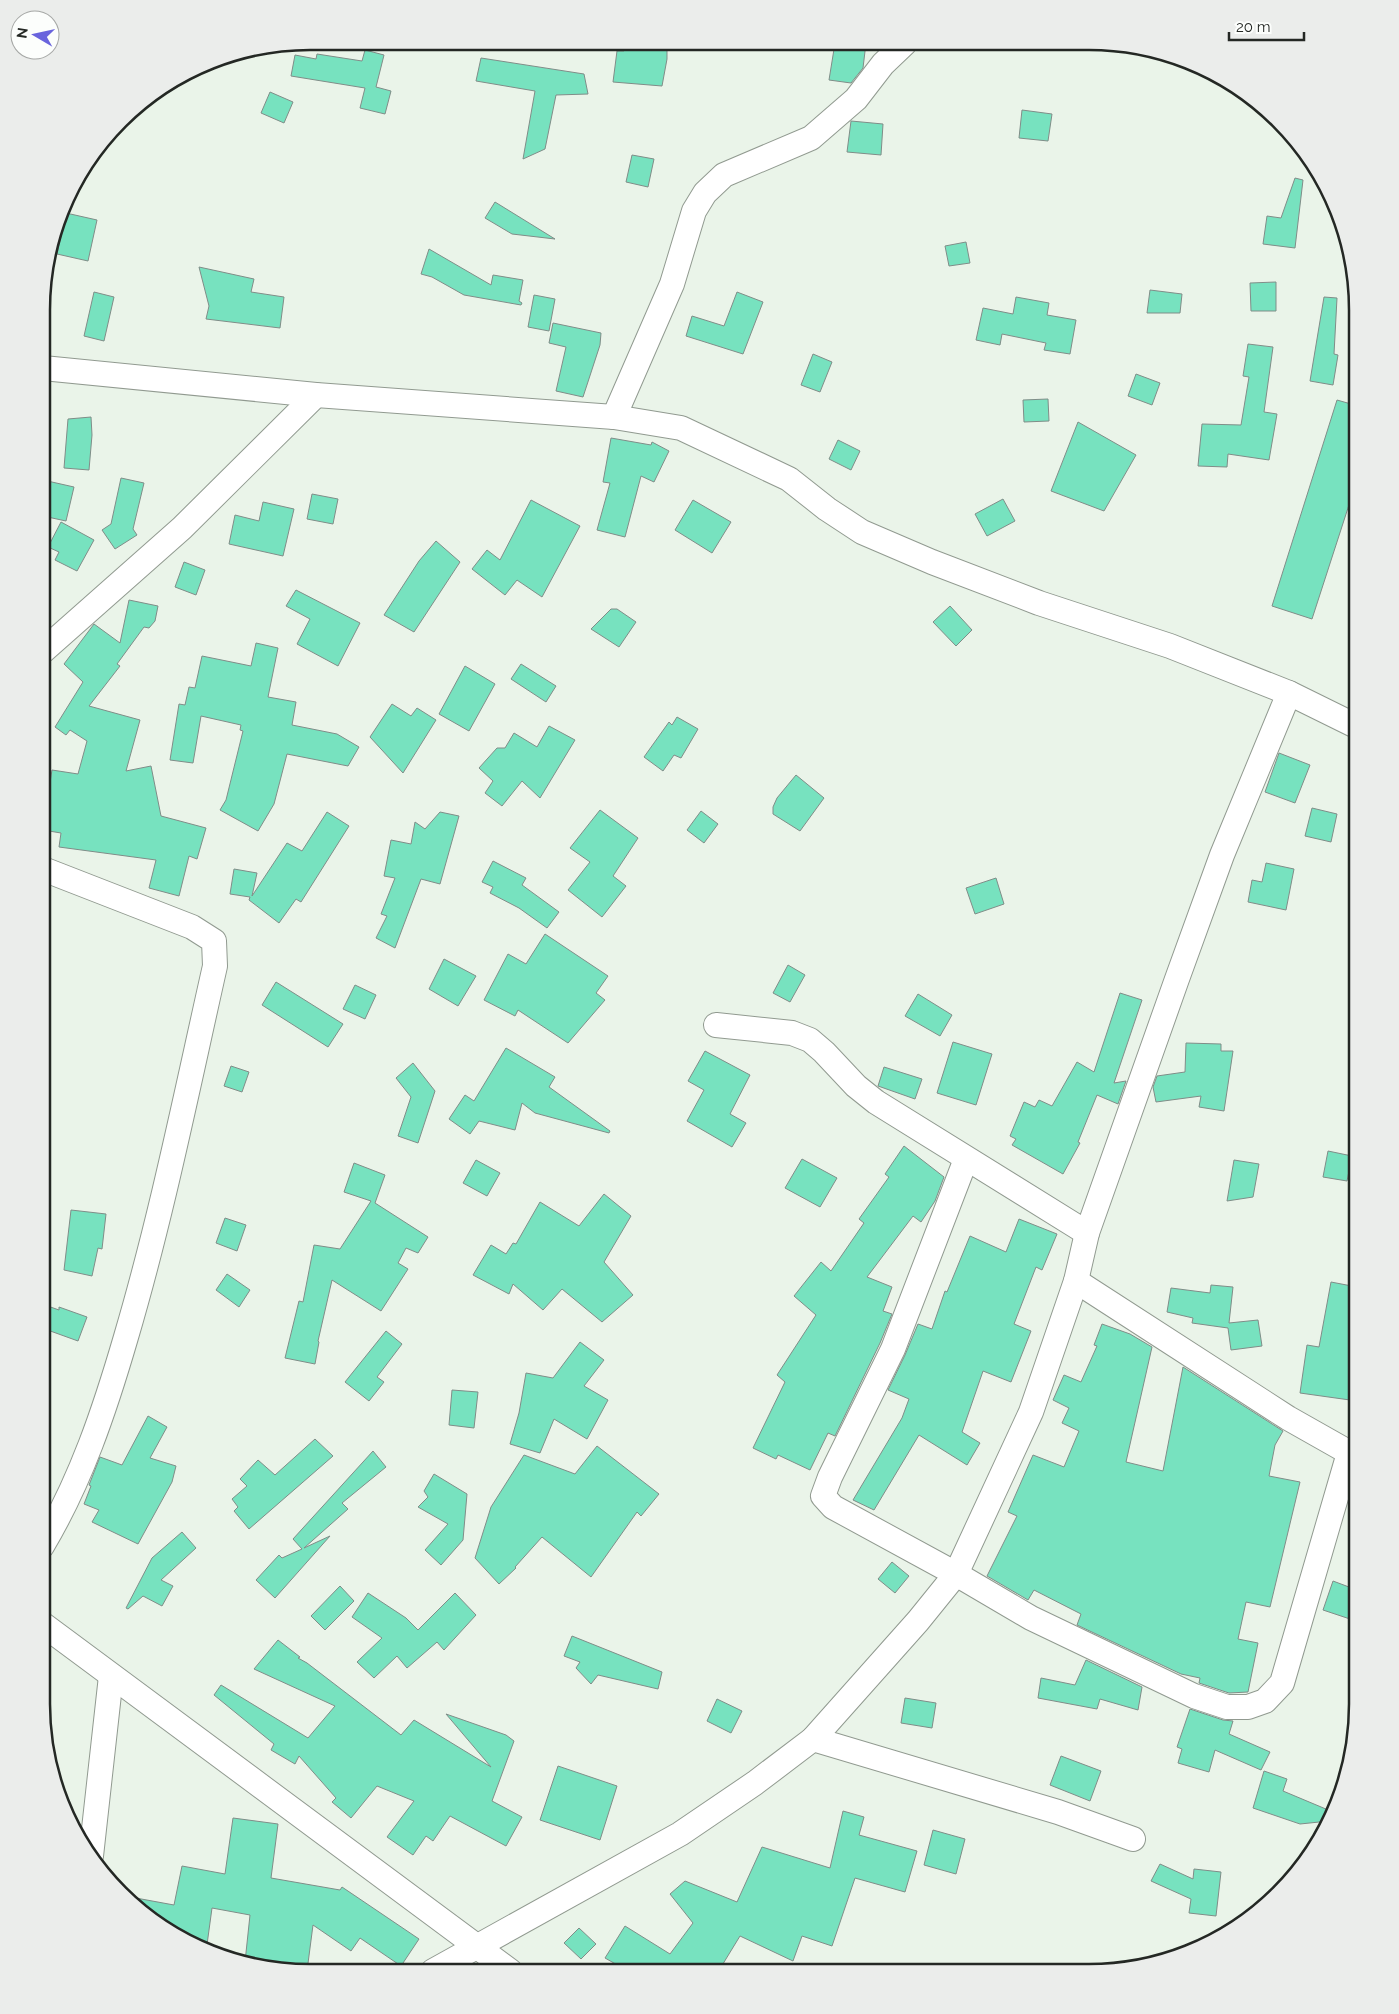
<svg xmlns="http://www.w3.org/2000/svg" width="1399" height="2014" viewBox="0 0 1399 2014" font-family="Raleway,sans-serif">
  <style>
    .building { fill: #77e2bf; stroke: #808d88 }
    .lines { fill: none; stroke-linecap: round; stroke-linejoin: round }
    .street-casing { stroke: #919a90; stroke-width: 26 }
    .street { stroke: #fff; stroke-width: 24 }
    .rim { fill: none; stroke: #242824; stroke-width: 2.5 }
  </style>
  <rect width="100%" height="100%" fill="#eaf4e9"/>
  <g class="building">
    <path d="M 624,42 L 667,42 L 667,59 L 662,86 L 613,82 L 617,51 L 624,51 Z"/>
    <path d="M 835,43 L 866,43 L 863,68 L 851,83 L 829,80 Z"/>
    <path d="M 365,50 L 384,55 L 376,87 L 391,91 L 385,114 L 360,108 L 365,88 L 291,76 L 295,55 L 316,59 L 317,54 L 362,61 Z"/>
    <path d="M 481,58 L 584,74 L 588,94 L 556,95 L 545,149 L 523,159 L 535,91 L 476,81 Z"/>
    <path d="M 270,92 L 293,102 L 284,123 L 261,113 Z"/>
    <path d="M 1022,110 L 1052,114 L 1048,141 L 1019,138 Z"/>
    <path d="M 851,121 L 883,124 L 881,155 L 847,152 Z"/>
    <path d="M 632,155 L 654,159 L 648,187 L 626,182 Z"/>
    <path d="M 1295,178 L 1303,180 L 1295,248 L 1263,244 L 1267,216 L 1281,218 Z"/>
    <path d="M 495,202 L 555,239 L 512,234 L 485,218 Z"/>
    <path d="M 66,213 L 97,220 L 88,261 L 57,254 Z"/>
    <path d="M 966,242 L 970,263 L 949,266 L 945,246 Z"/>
    <path d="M 429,249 L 491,285 L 493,275 L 523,280 L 519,301 L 522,303 L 521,305 L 464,295 L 432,277 L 421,274 Z"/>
    <path d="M 199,267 L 254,279 L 251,292 L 284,297 L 280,328 L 206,319 L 209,306 Z"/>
    <path d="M 1276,282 L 1276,311 L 1251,311 L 1250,283 Z"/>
    <path d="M 1150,290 L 1182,294 L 1180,313 L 1147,313 Z"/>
    <path d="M 94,292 L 114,297 L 104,341 L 84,336 Z"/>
    <path d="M 737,292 L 763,302 L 743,354 L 686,336 L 692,316 L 724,326 Z"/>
    <path d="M 534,295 L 555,299 L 549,331 L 528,327 Z"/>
    <path d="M 1016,297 L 1049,303 L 1047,315 L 1076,320 L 1070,354 L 1044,350 L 1046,343 L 1002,334 L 1000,345 L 976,340 L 983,308 L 1013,314 Z"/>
    <path d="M 1324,297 L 1337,298 L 1334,354 L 1338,355 L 1333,385 L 1310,381 Z"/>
    <path d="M 553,323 L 601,333 L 600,345 L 583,397 L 556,391 L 566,347 L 549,343 Z"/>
    <path d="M 1248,344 L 1273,347 L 1264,412 L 1277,414 L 1269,460 L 1228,454 L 1227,467 L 1198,466 L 1202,424 L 1241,425 L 1249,377 L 1243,376 Z"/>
    <path d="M 813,354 L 832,362 L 820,392 L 801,385 Z"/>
    <path d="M 1136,374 L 1160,383 L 1152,405 L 1128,396 Z"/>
    <path d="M 1048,399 L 1049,421 L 1024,422 L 1023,400 Z"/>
    <path d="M 1337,400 L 1358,406 L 1358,477 L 1312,619 L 1272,606 Z"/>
    <path d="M 91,417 L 92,435 L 89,470 L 64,468 L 68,419 Z"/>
    <path d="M 1078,422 L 1136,455 L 1104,511 L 1051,491 Z"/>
    <path d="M 611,438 L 651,445 L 652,442 L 669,451 L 654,482 L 641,476 L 625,537 L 597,530 L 610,483 L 603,482 Z"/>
    <path d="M 838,440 L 860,451 L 851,470 L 829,459 Z"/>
    <path d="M 121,478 L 144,483 L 133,529 L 137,535 L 115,549 L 102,530 L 111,524 Z"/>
    <path d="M 43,480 L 74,487 L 66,521 L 43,516 Z"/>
    <path d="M 312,494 L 338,499 L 333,524 L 307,519 Z"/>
    <path d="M 1003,499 L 1015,521 L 987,536 L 975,514 Z"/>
    <path d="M 531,500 L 580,526 L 542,597 L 517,580 L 505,595 L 472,569 L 487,550 L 500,560 Z"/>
    <path d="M 693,500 L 731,522 L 712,553 L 675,530 Z"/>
    <path d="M 263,502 L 294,509 L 283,556 L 229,544 L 235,515 L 259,521 Z"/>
    <path d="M 61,522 L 94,540 L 77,571 L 55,560 L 59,552 L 48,547 Z"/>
    <path d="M 436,541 L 460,562 L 414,632 L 384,615 L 419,561 Z"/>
    <path d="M 184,562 L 205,570 L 196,595 L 175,587 Z"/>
    <path d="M 296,590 L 360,623 L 338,666 L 297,644 L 310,619 L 286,606 Z"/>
    <path d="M 129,600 L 158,606 L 155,621 L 149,628 L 144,627 L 117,664 L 120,666 L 89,706 L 140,720 L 126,771 L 151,766 L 161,816 L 206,828 L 197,859 L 189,856 L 179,896 L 149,888 L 156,860 L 59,847 L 61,833 L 43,830 L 43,800 L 47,801 L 52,770 L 78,774 L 87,741 L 70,730 L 66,735 L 55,727 L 83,682 L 64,664 L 94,624 L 120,643 Z"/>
    <path d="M 950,606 L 972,630 L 956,646 L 933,622 Z"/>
    <path d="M 611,609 L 617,609 L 636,622 L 619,647 L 591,629 Z"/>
    <path d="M 256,643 L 278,648 L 268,697 L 296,702 L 292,725 L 337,734 L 359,747 L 348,766 L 287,754 L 274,804 L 258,831 L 220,810 L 226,800 L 243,731 L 240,730 L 241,725 L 201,716 L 193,763 L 170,760 L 179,704 L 185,705 L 189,687 L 195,688 L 202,656 L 251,666 Z"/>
    <path d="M 521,664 L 556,686 L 546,702 L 511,679 Z"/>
    <path d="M 465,666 L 495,684 L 469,731 L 439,714 Z"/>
    <path d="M 392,704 L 411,716 L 417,708 L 436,720 L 403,773 L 370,737 Z"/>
    <path d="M 677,717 L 698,729 L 681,758 L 674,755 L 663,771 L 644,757 L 669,722 L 672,725 Z"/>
    <path d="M 549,726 L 575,740 L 540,798 L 522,781 L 502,806 L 485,793 L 493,781 L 479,768 L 497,748 L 505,748 L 514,733 L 537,747 Z"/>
    <path d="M 1279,753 L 1310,765 L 1295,803 L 1265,792 Z"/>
    <path d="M 796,775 L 824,798 L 800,831 L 773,814 L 773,807 L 777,798 Z"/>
    <path d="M 1312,808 L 1337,814 L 1331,842 L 1305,836 Z"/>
    <path d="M 600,810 L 638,838 L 613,876 L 626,886 L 602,917 L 568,890 L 590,862 L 570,848 Z"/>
    <path d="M 701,811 L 718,824 L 704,843 L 687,830 Z"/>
    <path d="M 327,812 L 349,826 L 301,902 L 296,899 L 279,923 L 249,900 L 250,897 L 230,894 L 234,869 L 257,873 L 252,896 L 287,843 L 302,851 Z"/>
    <path d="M 440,812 L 459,816 L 440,884 L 421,879 L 395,948 L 376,938 L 387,916 L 381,914 L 395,878 L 384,876 L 391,840 L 411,844 L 415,822 L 425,829 Z"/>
    <path d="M 493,861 L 526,878 L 522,885 L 559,912 L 547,928 L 519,908 L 490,893 L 493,887 L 482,882 Z"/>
    <path d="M 1266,863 L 1294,869 L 1286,910 L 1248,902 L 1252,880 L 1262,882 Z"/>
    <path d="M 996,878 L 1004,904 L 975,914 L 966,888 Z"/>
    <path d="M 545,934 L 608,976 L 596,993 L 605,1000 L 568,1043 L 518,1010 L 515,1016 L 484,1000 L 508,954 L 526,964 Z"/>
    <path d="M 444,959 L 476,976 L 458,1006 L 429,989 Z"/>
    <path d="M 788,965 L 805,975 L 790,1002 L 773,993 Z"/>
    <path d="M 276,982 L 343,1024 L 328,1047 L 262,1005 Z"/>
    <path d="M 355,985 L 376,995 L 365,1019 L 343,1009 Z"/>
    <path d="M 1120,993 L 1142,1000 L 1114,1083 L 1126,1081 L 1118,1104 L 1097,1095 L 1078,1142 L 1080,1143 L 1063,1174 L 1012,1145 L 1016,1139 L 1010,1136 L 1024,1102 L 1035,1107 L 1039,1100 L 1052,1106 L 1077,1062 L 1094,1072 Z"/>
    <path d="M 918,994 L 952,1015 L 940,1036 L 905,1016 Z"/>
    <path d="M 953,1042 L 992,1054 L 976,1105 L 937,1093 Z"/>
    <path d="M 1186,1043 L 1221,1044 L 1221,1051 L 1233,1051 L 1224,1111 L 1199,1107 L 1201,1096 L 1156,1102 L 1153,1087 L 1157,1076 L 1185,1072 Z"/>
    <path d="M 506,1048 L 555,1077 L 549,1087 L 610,1131 L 609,1133 L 535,1113 L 522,1103 L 515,1130 L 479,1121 L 470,1134 L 449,1119 L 465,1095 L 474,1101 Z"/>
    <path d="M 705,1051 L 750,1075 L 730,1114 L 746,1123 L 732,1147 L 687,1121 L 704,1090 L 688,1081 Z"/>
    <path d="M 413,1063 L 435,1091 L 418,1143 L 398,1136 L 411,1097 L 396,1078 Z"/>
    <path d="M 231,1066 L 249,1072 L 242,1092 L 224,1086 Z"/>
    <path d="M 884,1067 L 922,1079 L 915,1099 L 878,1086 Z"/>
    <path d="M 904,1146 L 944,1177 L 935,1201 L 921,1222 L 913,1216 L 867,1277 L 892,1287 L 883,1311 L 892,1314 L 880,1343 L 835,1436 L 828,1433 L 810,1470 L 778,1455 L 776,1459 L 753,1448 L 785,1382 L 777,1375 L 816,1315 L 794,1296 L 821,1262 L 831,1271 L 864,1223 L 859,1219 L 889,1177 L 885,1174 Z"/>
    <path d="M 1328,1151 L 1352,1156 L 1347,1181 L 1323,1177 Z"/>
    <path d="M 802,1159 L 837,1178 L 820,1207 L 785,1188 Z"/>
    <path d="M 476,1160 L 500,1173 L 487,1196 L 463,1183 Z"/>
    <path d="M 1234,1160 L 1259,1164 L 1253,1197 L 1227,1201 Z"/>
    <path d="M 354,1163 L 385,1175 L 375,1203 L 428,1237 L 418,1253 L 406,1248 L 398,1263 L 408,1269 L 381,1311 L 332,1280 L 318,1341 L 319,1342 L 315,1364 L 285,1358 L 299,1301 L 303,1302 L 314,1245 L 340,1249 L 371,1201 L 344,1192 Z"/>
    <path d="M 604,1194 L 631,1216 L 604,1262 L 633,1295 L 602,1322 L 562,1289 L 543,1310 L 513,1284 L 509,1294 L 473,1275 L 491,1245 L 506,1254 L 513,1243 L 516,1244 L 540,1202 L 579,1226 Z"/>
    <path d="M 71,1210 L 106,1214 L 102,1249 L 98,1248 L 92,1276 L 64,1270 Z"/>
    <path d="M 225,1218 L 246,1225 L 237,1251 L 216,1243 Z"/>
    <path d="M 1019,1219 L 1057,1234 L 1042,1270 L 1036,1267 L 1014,1324 L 1031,1331 L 1011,1382 L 983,1371 L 962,1432 L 980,1443 L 967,1465 L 919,1435 L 874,1510 L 853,1500 L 902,1418 L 909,1399 L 888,1390 L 905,1355 L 918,1324 L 932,1329 L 945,1291 L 947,1292 L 970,1236 L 1006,1252 Z"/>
    <path d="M 227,1274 L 250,1290 L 239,1307 L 216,1290 Z"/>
    <path d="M 1331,1282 L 1357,1287 L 1357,1401 L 1300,1393 L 1307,1345 L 1319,1347 Z"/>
    <path d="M 1211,1285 L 1233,1287 L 1229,1323 L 1258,1320 L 1262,1346 L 1231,1350 L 1228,1328 L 1192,1323 L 1193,1318 L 1167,1312 L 1171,1288 L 1210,1293 Z"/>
    <path d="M 42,1304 L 59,1310 L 59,1307 L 87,1317 L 78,1341 L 42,1328 Z"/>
    <path d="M 1102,1324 L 1130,1334 L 1152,1347 L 1126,1462 L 1163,1471 L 1183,1367 L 1283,1431 L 1275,1445 L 1269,1476 L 1300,1482 L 1270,1607 L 1246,1602 L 1238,1639 L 1258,1643 L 1248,1692 L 1229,1693 L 1199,1683 L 1200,1678 L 1181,1674 L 1077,1625 L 1081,1614 L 1034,1590 L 1028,1600 L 987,1576 L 1017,1516 L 1008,1512 L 1033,1455 L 1064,1467 L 1079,1431 L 1062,1423 L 1069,1408 L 1053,1400 L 1064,1375 L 1081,1382 L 1097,1346 L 1094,1345 Z"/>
    <path d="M 386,1331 L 402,1344 L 377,1377 L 384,1382 L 369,1401 L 345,1382 Z"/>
    <path d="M 580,1342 L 604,1360 L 584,1386 L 608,1400 L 587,1439 L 554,1419 L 540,1453 L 510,1444 L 519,1413 L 526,1373 L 553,1378 Z"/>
    <path d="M 452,1390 L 478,1392 L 474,1428 L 449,1425 Z"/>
    <path d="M 148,1416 L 167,1427 L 150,1458 L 176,1466 L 172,1482 L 138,1544 L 92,1522 L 99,1510 L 84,1504 L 91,1486 L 89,1485 L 100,1457 L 122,1465 Z"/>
    <path d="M 315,1439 L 333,1456 L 249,1529 L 234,1511 L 238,1507 L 232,1499 L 247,1486 L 240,1479 L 258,1460 L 275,1475 Z"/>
    <path d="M 597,1446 L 659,1494 L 641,1516 L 637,1512 L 591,1577 L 542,1537 L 515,1567 L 516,1568 L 499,1584 L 475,1558 L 491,1507 L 524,1455 L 575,1474 Z"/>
    <path d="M 373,1451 L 386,1467 L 342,1503 L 348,1509 L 304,1548 L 330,1536 L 275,1598 L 256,1580 L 279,1555 L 282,1558 L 302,1549 L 293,1539 Z"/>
    <path d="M 434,1474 L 467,1494 L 463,1540 L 441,1565 L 425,1550 L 448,1524 L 418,1507 L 428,1497 L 424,1491 Z"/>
    <path d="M 182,1532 L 196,1548 L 161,1580 L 173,1586 L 162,1606 L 143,1596 L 128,1609 L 126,1608 L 152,1558 Z"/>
    <path d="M 892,1562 L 909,1576 L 895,1593 L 878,1579 Z"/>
    <path d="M 1333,1581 L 1357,1590 L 1357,1598 L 1350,1619 L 1323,1610 Z"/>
    <path d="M 340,1586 L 354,1601 L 325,1630 L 311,1616 Z"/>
    <path d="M 368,1593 L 406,1618 L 418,1630 L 455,1593 L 476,1615 L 444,1650 L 437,1642 L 407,1668 L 397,1656 L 374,1678 L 357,1662 L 382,1638 L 352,1617 Z"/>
    <path d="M 572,1636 L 662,1672 L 658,1689 L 598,1675 L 591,1684 L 576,1668 L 580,1662 L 564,1656 Z"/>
    <path d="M 278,1640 L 300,1657 L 298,1658 L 307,1663 L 401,1735 L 414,1720 L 491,1767 L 446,1714 L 506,1735 L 514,1741 L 492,1801 L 522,1817 L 506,1846 L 450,1816 L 433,1841 L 426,1836 L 413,1855 L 387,1837 L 414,1801 L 377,1786 L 351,1818 L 332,1802 L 336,1798 L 299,1756 L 295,1764 L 271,1750 L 274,1744 L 214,1695 L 221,1685 L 308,1738 L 335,1706 L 254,1669 Z"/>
    <path d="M 1086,1660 L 1142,1687 L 1138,1710 L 1100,1699 L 1097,1709 L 1038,1698 L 1041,1678 L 1075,1685 Z"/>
    <path d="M 905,1698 L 936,1703 L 932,1728 L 901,1723 Z"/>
    <path d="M 717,1699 L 742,1711 L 731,1733 L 707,1721 Z"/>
    <path d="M 1190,1709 L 1223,1720 L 1233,1721 L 1229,1734 L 1270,1752 L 1261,1770 L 1215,1750 L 1209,1772 L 1178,1763 L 1182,1749 L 1177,1747 Z"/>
    <path d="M 1061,1756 L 1101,1771 L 1090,1801 L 1050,1785 Z"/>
    <path d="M 558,1766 L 617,1786 L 600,1840 L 540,1820 Z"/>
    <path d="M 1264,1771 L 1287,1779 L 1283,1791 L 1333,1812 L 1329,1821 L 1300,1824 L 1253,1808 Z"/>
    <path d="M 843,1811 L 864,1817 L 859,1835 L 917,1851 L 905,1892 L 855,1878 L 832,1946 L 802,1936 L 793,1961 L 740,1936 L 718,1972 L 628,1971 L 605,1958 L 625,1926 L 670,1954 L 693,1923 L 670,1894 L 685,1881 L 737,1902 L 762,1847 L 830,1868 Z"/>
    <path d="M 233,1818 L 278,1824 L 271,1878 L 340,1890 L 342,1887 L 419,1939 L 401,1966 L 360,1938 L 351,1951 L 313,1925 L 307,1971 L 275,1970 L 245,1962 L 250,1915 L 212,1908 L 206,1952 L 160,1927 L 125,1896 L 174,1905 L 182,1866 L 225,1874 Z"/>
    <path d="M 933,1830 L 965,1839 L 956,1874 L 924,1865 Z"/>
    <path d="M 1160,1864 L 1193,1879 L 1194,1869 L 1221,1872 L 1216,1916 L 1189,1913 L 1191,1899 L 1151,1881 Z"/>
    <path d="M 579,1928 L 596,1944 L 581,1959 L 564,1943 Z"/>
  </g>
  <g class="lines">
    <defs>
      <g id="street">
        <path d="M 43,368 L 316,395 L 614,417 L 681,428 L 789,479 L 827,509 L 862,532 L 932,562 L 1039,603 L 1170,646 L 1289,693 L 1358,727"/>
        <path d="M 614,417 L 672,284 L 694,211 L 705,193 L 724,175 L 811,138 L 856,99 L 883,64 L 905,43"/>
        <path d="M 43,651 L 182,528 L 316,395"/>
        <path d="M 716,1025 L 792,1033 L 810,1040 L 824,1052 L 856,1086 L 876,1102 L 1087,1233"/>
        <path d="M 966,1159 L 893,1349 L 830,1477 L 823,1496 L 833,1507 L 956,1574 L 1031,1618 L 1194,1696 L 1227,1707 L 1248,1707 L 1265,1701 L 1282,1683 L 1349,1453"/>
        <path d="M 1076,1281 L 1288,1418 L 1357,1457"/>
        <path d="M 42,1546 C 81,1481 105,1409 126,1337 C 162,1215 187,1090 215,966 L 214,941 L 192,927 L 43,869"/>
        <path d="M 41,1623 L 510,1971"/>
        <path d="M 813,1739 L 1058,1812 L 1133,1839"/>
        <path d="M 91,1856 L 111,1676"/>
        <path d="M 433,1971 L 680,1834 L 755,1783 L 813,1739 L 918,1621 L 956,1574 L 1031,1412 L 1076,1281 L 1087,1233 L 1177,979 L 1222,855 L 1289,693"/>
      </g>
    </defs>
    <use href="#street" class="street-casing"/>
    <use href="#street" class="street"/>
  </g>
  <path d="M0 0H1399V2014H0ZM310 50H1089A260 260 0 0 1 1349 310V1704A260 260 0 0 1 1089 1964H310A260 260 0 0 1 50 1704V310A260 260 0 0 1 310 50Z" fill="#ebedeb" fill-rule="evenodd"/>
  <path class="rim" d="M310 50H1089A260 260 0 0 1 1349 310V1704A260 260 0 0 1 1089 1964H310A260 260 0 0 1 50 1704V310A260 260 0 0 1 310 50Z"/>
  <g transform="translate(35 35) rotate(279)"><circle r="24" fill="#fcfefc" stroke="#a6a8a6"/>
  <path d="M0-4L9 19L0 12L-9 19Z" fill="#6964dd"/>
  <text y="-8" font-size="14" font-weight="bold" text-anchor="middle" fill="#242824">N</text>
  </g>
  <path d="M1229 32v8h75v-8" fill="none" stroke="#242824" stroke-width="2.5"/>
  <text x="1236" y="32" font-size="15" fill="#242824" stroke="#fcfefc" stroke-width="4" paint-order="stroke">20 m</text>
</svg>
